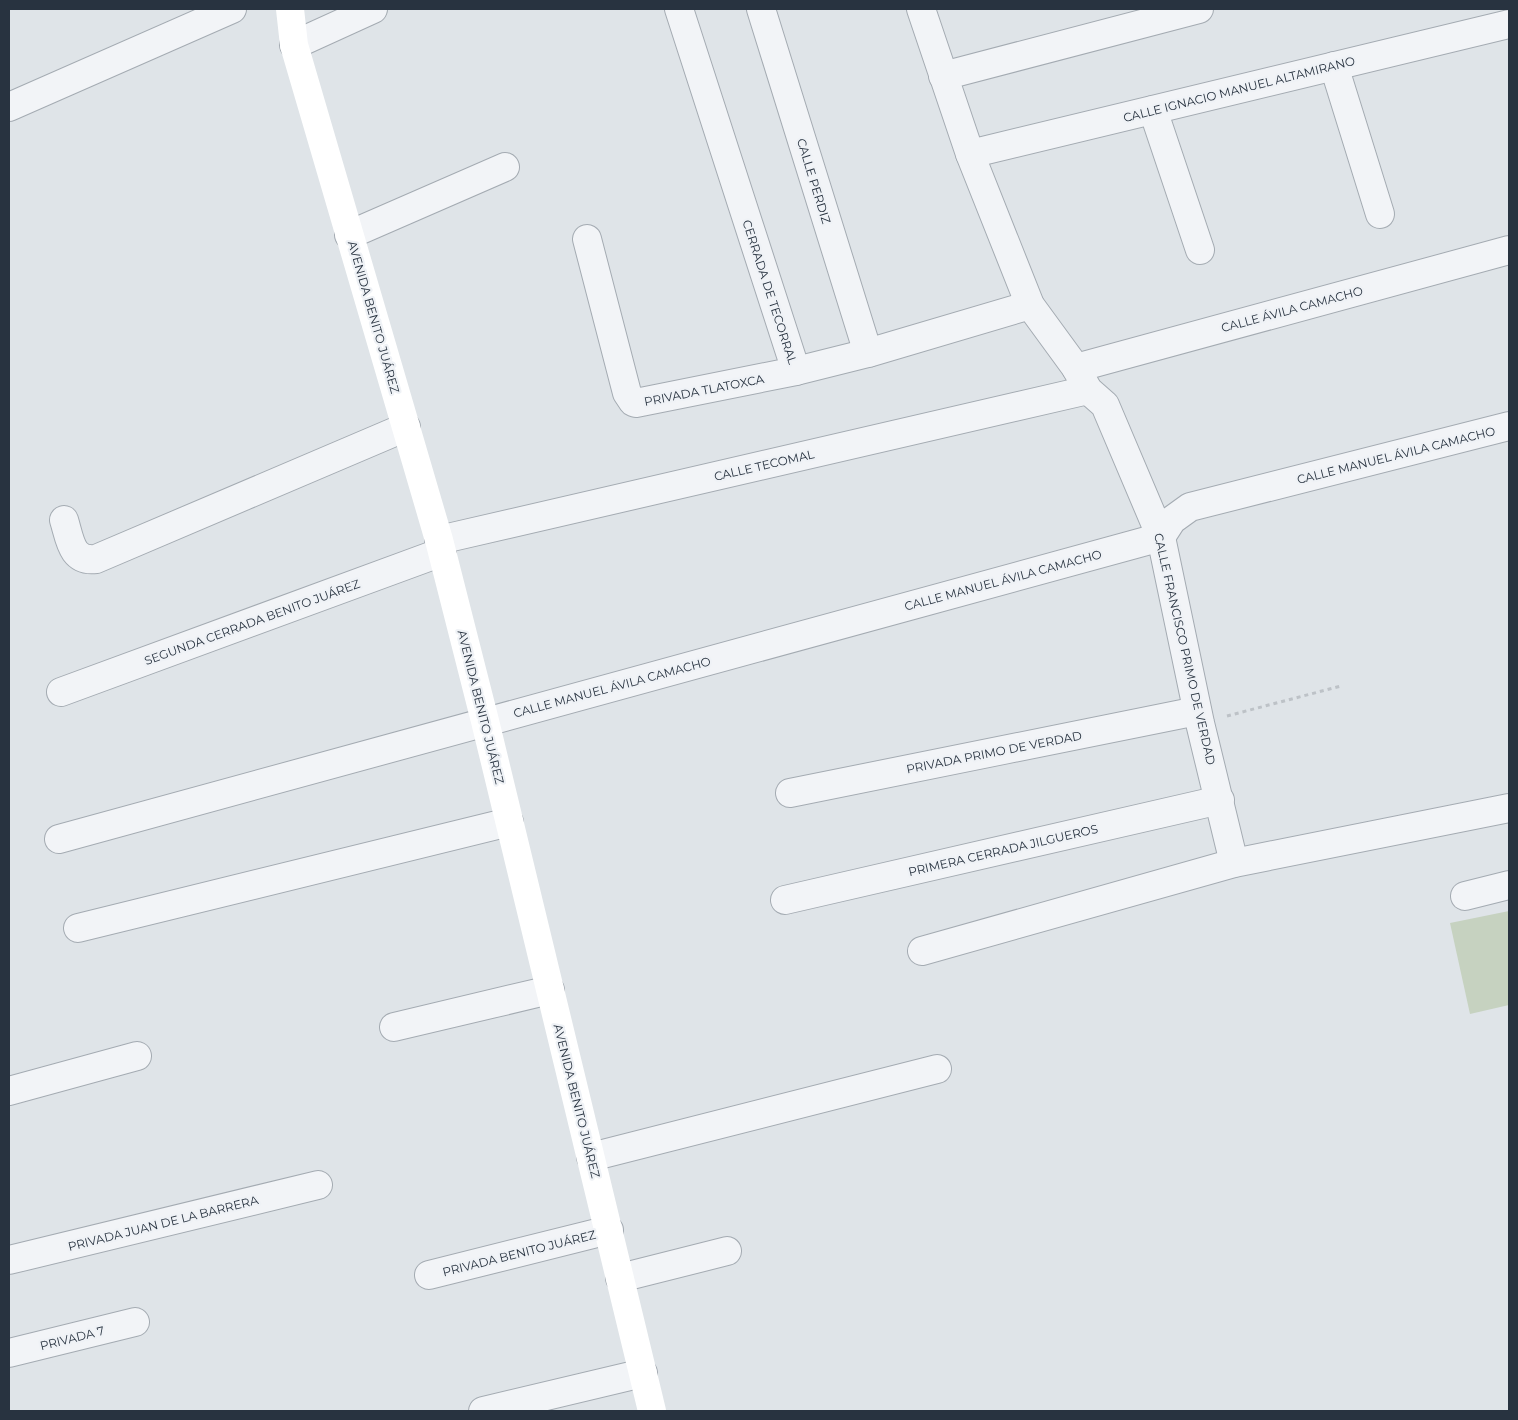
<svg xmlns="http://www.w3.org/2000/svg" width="1518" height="1420" viewBox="0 0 1518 1420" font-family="Montserrat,sans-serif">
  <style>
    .green { fill: #c6d2c0 }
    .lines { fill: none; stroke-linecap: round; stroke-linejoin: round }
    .minor-casing { stroke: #a4abb2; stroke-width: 30 }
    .path { stroke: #bdc2c7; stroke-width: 3; stroke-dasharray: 4 4; stroke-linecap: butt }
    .minor { stroke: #f2f4f7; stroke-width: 28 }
    .secondary { stroke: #fff; stroke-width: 28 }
    .labels { text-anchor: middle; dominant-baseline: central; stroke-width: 4.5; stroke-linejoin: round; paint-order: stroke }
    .street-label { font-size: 12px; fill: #283340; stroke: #eff2f6 }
  </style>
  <rect width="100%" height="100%" fill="#dfe4e8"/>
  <path class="green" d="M 1509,911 L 1509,1005 L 1470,1014 L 1450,923 Z"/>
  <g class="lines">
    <defs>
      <g id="minor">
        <path d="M 679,9 L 796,371"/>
        <path d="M 761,9 L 868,353"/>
        <path d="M 921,9 L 970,154 L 1030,305 L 1076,368 L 1088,390 L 1105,405 L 1161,537 L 1200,723 L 1234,863"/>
        <path d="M 294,45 L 373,9"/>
        <path d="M 1334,66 L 1380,214"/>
        <path d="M 943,76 L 1199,9"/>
        <path d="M 9,107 L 232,9"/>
        <path d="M 1153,110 L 1200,250"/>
        <path d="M 970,154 L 1509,24"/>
        <path d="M 349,235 L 505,167"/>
        <path d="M 587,239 L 627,393 L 633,402 L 636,403 L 796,371 L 868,353 L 1030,305"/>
        <path d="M 1076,368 L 1509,250"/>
        <path d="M 64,520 C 70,539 71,562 96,559 L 406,427"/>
        <path d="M 439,540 L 1088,390"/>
        <path d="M 61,692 L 442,552"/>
        <path d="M 790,793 L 1197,711"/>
        <path d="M 59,839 L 1161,537 L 1172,520 L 1190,507 L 1509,426"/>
        <path d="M 1465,896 L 1509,885"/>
        <path d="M 785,900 L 1220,800"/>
        <path d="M 78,928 L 509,822"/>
        <path d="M 922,951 L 1234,863 L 1509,808"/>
        <path d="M 394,1027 L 550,990"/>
        <path d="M 9,1091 L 137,1056"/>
        <path d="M 591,1157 L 937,1069"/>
        <path d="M 9,1260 L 318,1185"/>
        <path d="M 429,1275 L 609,1230"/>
        <path d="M 620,1278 L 727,1251"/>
        <path d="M 9,1353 L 135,1322"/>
        <path d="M 483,1411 L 643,1373"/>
      </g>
    </defs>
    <use href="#minor" class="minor-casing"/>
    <path class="path" d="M 1227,716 L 1341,686"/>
    <use href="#minor" class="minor"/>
    <path class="secondary" d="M 290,9 L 294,45 L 439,540 L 485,721 L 652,1411"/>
  </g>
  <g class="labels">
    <g class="street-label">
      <text transform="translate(1239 89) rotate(-14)">CALLE IGNACIO MANUEL ALTAMIRANO</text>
      <text transform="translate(814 181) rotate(73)">CALLE PERDIZ</text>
      <text transform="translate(770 292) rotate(72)">CERRADA DE TECORRAL</text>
      <text transform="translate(1292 309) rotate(-15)">CALLE ÁVILA CAMACHO</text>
      <text transform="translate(374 317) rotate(74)">AVENIDA BENITO JUÁREZ</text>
      <text transform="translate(704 390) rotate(-11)">PRIVADA TLATOXCA</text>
      <text transform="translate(1396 455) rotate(-14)">CALLE MANUEL ÁVILA CAMACHO</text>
      <text transform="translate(764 465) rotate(-13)">CALLE TECOMAL</text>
      <text transform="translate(1003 580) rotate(-15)">CALLE MANUEL ÁVILA CAMACHO</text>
      <text transform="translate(252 622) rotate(-20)">SEGUNDA CERRADA BENITO JUÁREZ</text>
      <text transform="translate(1185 649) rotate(77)">CALLE FRANCISCO PRIMO DE VERDAD</text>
      <text transform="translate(612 687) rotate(-15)">CALLE MANUEL ÁVILA CAMACHO</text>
      <text transform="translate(481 707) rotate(76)">AVENIDA BENITO JUÁREZ</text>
      <text transform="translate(994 752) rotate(-11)">PRIVADA PRIMO DE VERDAD</text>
      <text transform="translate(1003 850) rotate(-13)">PRIMERA CERRADA JILGUEROS</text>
      <text transform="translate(577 1101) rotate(76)">AVENIDA BENITO JUÁREZ</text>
      <text transform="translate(163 1223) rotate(-14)">PRIVADA JUAN DE LA BARRERA</text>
      <text transform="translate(519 1253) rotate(-14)">PRIVADA BENITO JUÁREZ</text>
      <text transform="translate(72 1338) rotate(-14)">PRIVADA 7</text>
    </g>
  </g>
  <rect width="1518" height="1420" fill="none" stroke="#283340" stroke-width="20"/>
</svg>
